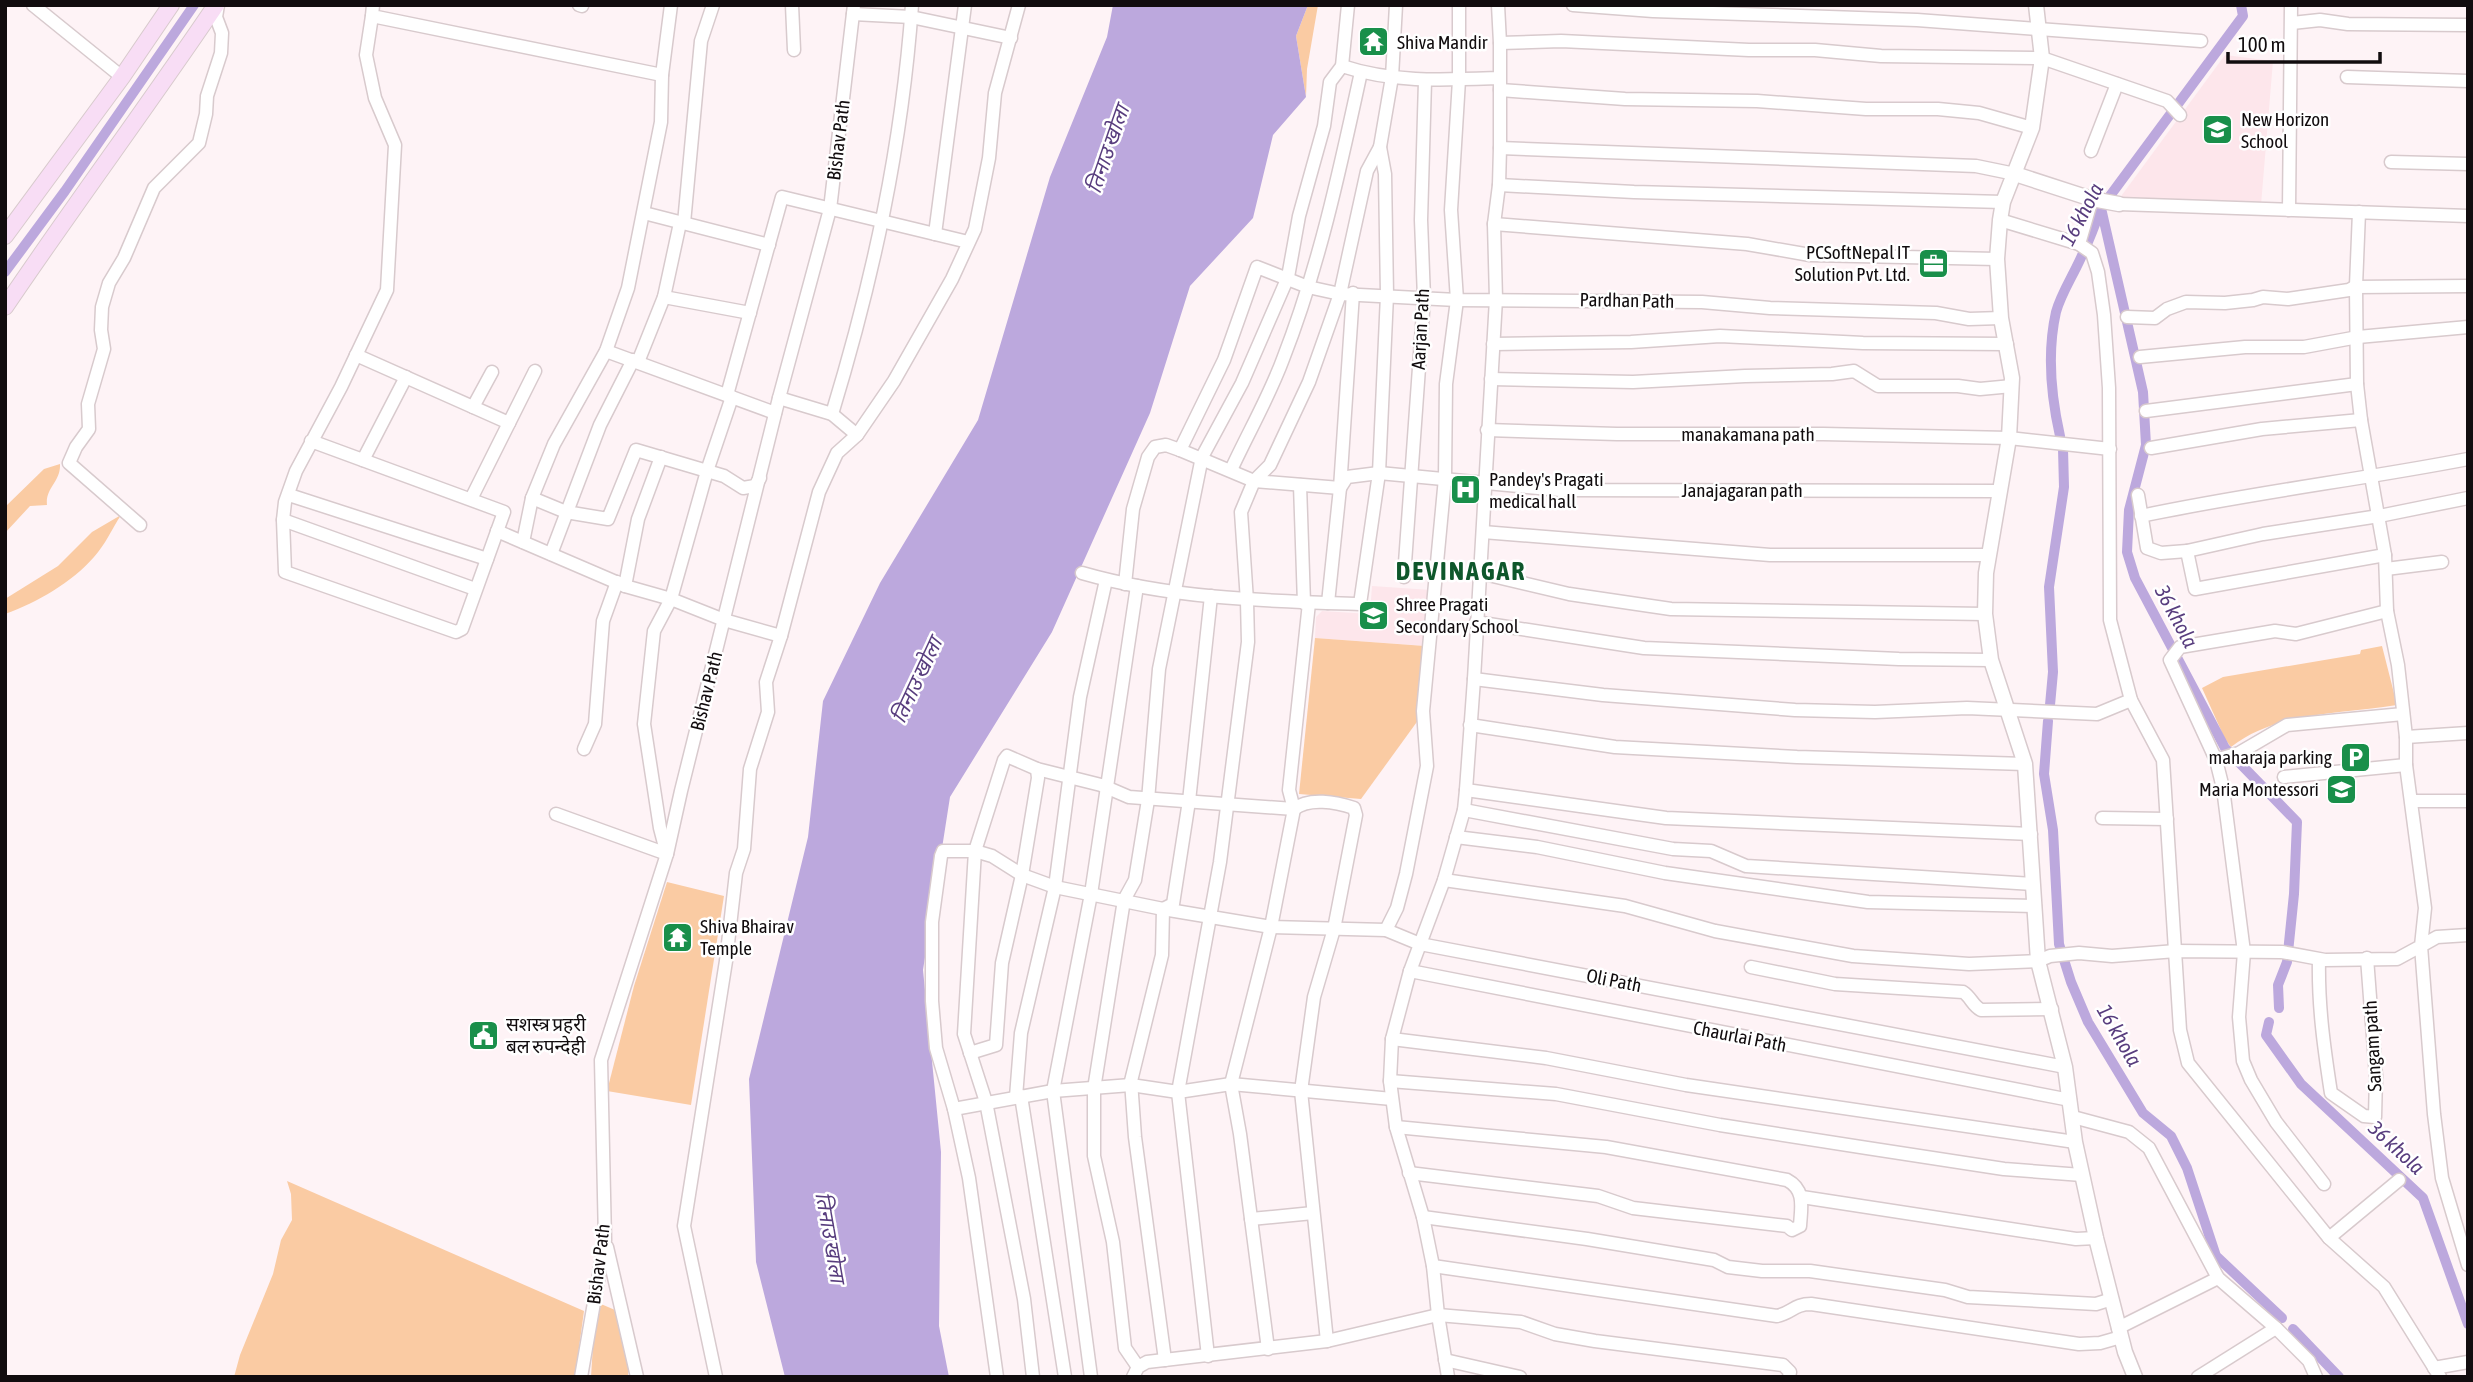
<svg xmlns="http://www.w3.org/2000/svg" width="2473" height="1382" viewBox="0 0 2473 1382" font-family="'Asap Condensed','Noto Sans Devanagari',sans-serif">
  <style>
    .built { fill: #fde6eb }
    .green { fill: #facba3 }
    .water { fill: #bca8dd }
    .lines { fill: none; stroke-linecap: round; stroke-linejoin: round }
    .canal { stroke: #bca8dd; stroke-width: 10 }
    .minor-casing { stroke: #d8cacd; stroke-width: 15 }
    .tertiary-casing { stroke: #d8cacd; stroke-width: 17 }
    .secondary-casing { stroke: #d8cacd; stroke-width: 18 }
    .minor { stroke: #fff; stroke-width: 12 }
    .tertiary { stroke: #fff; stroke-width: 14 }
    .secondary { stroke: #f8ddf5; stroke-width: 16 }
    .labels { text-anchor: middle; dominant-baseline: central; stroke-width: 5; stroke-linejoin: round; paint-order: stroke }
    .poi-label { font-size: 19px; fill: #110c0e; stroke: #fff; text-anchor: start }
    .street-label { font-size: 19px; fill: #110c0e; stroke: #fff }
    .water-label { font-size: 21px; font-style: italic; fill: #583d7e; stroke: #fff }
    .district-label { font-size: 26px; font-weight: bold; letter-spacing: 2px; fill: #0e572b; stroke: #fff }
  </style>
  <rect width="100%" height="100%" fill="#fef3f6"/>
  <g class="built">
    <path d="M 2225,55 L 2273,61 L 2261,205 L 2119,199 Z"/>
    <path d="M 1372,586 L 1431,590 L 1427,646 L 1315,638 L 1316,617 L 1322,611 L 1370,614 Z"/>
  </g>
  <g class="green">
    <path d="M 1308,5 L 1318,5 L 1307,69 L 1306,97 L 1296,36 Z"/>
    <path d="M 60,464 C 61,482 45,488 47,505 L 30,506 L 5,533 L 5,507 L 44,469 Z"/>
    <path d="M 121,515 C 112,529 105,545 94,557 C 71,583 38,602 5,614 L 5,599 L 58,566 L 92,532 Z"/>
    <path d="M 1315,638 L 1425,646 L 1419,719 L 1361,799 L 1299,794 Z"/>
    <path d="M 2382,646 L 2397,705 C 2341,714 2278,711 2231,747 L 2225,739 L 2202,688 L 2223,677 L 2360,654 L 2361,650 Z"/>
    <path d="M 667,882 L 724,896 L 691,1105 L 607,1091 L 634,986 Z"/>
    <path d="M 287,1181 L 584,1311 L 575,1377 L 234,1377 L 240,1355 L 273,1274 L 281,1240 L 292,1220 L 291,1194 Z"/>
    <path d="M 601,1304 L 615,1310 L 629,1355 L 628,1377 L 591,1377 L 593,1345 Z"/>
  </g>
  <path class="water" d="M 1113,5 L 1308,5 L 1296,36 L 1306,97 L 1273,135 L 1253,218 L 1190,286 L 1150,413 L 1052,632 L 950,797 L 923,970 L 941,1152 L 939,1326 L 949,1377 L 785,1377 L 756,1262 L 749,1079 L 808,837 L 823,701 L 880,583 L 978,420 L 1050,177 L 1107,37 Z"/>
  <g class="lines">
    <g class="canal">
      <path d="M 2101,208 L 2143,392 L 2146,445 L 2129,510 L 2127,552 L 2135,578 L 2225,748 L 2297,822 L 2294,894 L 2287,962 L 2278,985 L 2279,1008"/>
      <path d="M 5,272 L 65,191 L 194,5"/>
      <path d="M 2060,436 C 2051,396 2047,352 2056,312 C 2060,297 2069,282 2076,268 C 2086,248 2094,228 2101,208 L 2243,16 L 2241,5"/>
      <path d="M 2050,705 L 2053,672 L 2049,587 L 2064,487 L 2063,449"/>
      <path d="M 2048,721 L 2044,774 L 2053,830 L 2059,944 L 2071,982 L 2088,1022 L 2143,1113 L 2171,1136 L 2187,1168 L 2216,1256 L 2282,1318"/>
      <path d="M 2269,1022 L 2266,1035 L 2301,1084 L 2423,1198 L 2468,1324"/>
      <path d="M 2293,1329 L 2339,1377"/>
    </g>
    <defs>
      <g id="minor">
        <path d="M 33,5 L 122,77"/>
        <path d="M 373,5 L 372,16 L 662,75"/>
        <path d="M 579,5 L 582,6"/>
        <path d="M 792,5 L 794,50"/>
        <path d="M 1573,5 L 1653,11 L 1917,20 L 2201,41"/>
        <path d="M 853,14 L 911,17 L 1011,38"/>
        <path d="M 2292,23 L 2320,20 L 2348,24 L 2468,25"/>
        <path d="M 1500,43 L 1561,41 L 1749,50 L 1815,50 L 1881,56 L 2042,58 L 2167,101 L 2180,115"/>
        <path d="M 1342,66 C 1393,83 1445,80 1499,78"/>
        <path d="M 2347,77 L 2468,81"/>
        <path d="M 1500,90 L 1625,99 L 1757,101 L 1866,109 L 1938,109 L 1979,113 L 2032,128"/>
        <path d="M 1500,148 L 1976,166 L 2015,174"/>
        <path d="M 2091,151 L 2117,84"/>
        <path d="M 2391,162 L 2468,164"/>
        <path d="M 1499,185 L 1634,192 L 2003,202"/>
        <path d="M 2119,204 L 2468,216"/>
        <path d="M 2289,210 L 2291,5"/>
        <path d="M 644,213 L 769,245"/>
        <path d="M 2000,220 L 2079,244 L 2092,253 L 2098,272 L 2104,315 L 2109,388 L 2110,620 L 2131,700 L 2163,760 L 2180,1030 L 2188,1063 L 2329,1238 L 2384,1287 L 2440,1377"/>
        <path d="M 684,223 L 701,41 L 713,5"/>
        <path d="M 1494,224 L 1747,244 L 1810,255 L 1997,259"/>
        <path d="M 935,234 L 965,5"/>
        <path d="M 2079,244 L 2092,199"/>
        <path d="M 2356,287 L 2468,286"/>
        <path d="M 664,297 L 750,313"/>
        <path d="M 2127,317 L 2155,318 L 2167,309 L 2186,302 L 2225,303 L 2253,300 L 2263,297 L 2288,299 L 2349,290 L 2356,286"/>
        <path d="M 1493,344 L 1631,342 L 1720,336 L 1863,343 L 2007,344"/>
        <path d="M 606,351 L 775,413"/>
        <path d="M 356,355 L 509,423"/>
        <path d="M 2140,357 L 2245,347 L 2304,347 L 2358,337 L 2468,327"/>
        <path d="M 638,362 L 664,297 L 680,223"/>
        <path d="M 1491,379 L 1633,382 L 1745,376 L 1832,374 L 1854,371 L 1878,386 L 1958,386 L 1980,389 L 2012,386"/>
        <path d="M 727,395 L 782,197 L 968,242"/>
        <path d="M 779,398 L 832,414 L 857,435"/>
        <path d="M 473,407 L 492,372"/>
        <path d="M 2146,411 L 2357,384"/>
        <path d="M 832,414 C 873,279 902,146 912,5"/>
        <path d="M 1487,430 L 1617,434 L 1823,434 L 2009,438 L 2110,449"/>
        <path d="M 311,441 L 504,512 L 462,629 L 456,632 L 285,572 L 283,520 L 285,502 L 296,471 L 341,387 L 387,290 L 395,145 L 375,98 L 366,55 L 372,16"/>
        <path d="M 2151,448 L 2262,429 L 2361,420"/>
        <path d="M 1180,450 L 1224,360 L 1257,267 L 1308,287 L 1340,294 L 1457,300 L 1702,302 L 1770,308 L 1936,313 L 1969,319 L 2001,318"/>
        <path d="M 363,460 L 406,377"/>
        <path d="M 1231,470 C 1248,433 1269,397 1283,359 C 1319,267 1340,169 1361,72"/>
        <path d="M 1300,485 L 1304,603"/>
        <path d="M 289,495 L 487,559"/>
        <path d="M 2138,495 L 2147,548 L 2161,553 L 2187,551 L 2263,534 L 2379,516 L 2468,498"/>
        <path d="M 532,498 L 566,512 L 608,519 L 636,450 L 724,476 L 743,488 L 755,486 L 760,478"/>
        <path d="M 471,499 L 535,371"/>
        <path d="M 2141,516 C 2249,493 2359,480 2468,459"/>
        <path d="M 283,520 L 475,589"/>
        <path d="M 140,525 L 69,463 L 76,447 L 89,429 L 88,404 L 104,349 L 101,330 L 102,307 L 109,283 L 124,258 L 154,188 L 199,143 L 206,114 L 207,96 L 221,53 L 222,33 L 216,17 L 218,5"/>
        <path d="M 497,531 L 625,586 L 671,599 L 724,620 L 781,636"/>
        <path d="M 1483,532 L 1770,555 L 1989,555"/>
        <path d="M 523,542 L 532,498 L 554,444 L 606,351 L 628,288 L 661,122 L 662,75 L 671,5"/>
        <path d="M 2187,551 L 2195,589 L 2385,555"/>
        <path d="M 551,554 L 600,425 L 633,360"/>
        <path d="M 2386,569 L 2442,562"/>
        <path d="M 1082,573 C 1172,599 1267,601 1360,604 L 1379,473 L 1387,295 L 1385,174 L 1380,147 L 1392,77 L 1396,5"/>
        <path d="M 1480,573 L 1569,594 L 1671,609 L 1985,614"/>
        <path d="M 1404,577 L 1424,298 L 1421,220 L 1425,81"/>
        <path d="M 1125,584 L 1133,509 L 1148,457 L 1155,447 L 1166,445 L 1180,450 L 1254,481 L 1340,488 L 1347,477 L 1379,473 L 1560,490 L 1999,491"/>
        <path d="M 625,586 L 638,519 L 661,457"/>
        <path d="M 1328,603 L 1340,488 L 1353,293"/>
        <path d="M 1476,622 L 1644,648 L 1899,659 L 1991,660"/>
        <path d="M 1474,679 L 1603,695 L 1795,710 L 1875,712 L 1967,708 L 2097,714 L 2131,700"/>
        <path d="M 1470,725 L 1615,747 L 1797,757 L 2025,764"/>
        <path d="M 2406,737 L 2468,733"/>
        <path d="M 584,749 L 595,724 L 603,621 L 617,582"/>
        <path d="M 2216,760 L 2239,753 L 2287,725 L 2403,714"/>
        <path d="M 2284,777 L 2406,765"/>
        <path d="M 1466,790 L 1666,818 L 2031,834"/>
        <path d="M 2412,801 L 2468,801"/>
        <path d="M 1464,810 L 1673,849 L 1711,851 L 1746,866 L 2033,884"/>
        <path d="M 556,814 L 667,854"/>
        <path d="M 2102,818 L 2167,819"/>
        <path d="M 1456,837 L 1537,847 L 1665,873 L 1868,902 L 2035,906"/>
        <path d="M 666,851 L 660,828 L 644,724 L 654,631 L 671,599 L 707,471 L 732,397"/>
        <path d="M 1444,880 L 1625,906 L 1715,931 L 1853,956 L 1969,964 L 2038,961 L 2050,956 L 2079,953 L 2112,956 L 2176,951 L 2282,952 L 2325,960 L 2397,959 L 2421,946 L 2425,908 L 2406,765 L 2406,737 L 2398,665 L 2387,611 L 2385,555 L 2361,420 L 2357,384 L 2356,286 L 2359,212"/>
        <path d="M 1163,909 L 1162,955 L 1131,1081 L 1135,1137 L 1165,1360"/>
        <path d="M 1163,909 L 1173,904 L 1175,891 L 1189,801 L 1211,596"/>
        <path d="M 1386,930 L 1397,908 L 1406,874 L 1427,766 L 1423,711 L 1445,478 L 1446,384 L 1457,300 L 1451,210 L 1459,80 L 1459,5"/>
        <path d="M 2468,935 L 2437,937 L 2421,946 L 2434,1114 L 2442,1178 L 2468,1265"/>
        <path d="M 2319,960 C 2318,1005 2324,1048 2331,1093 L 2364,1116 L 2375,1117 L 2376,1076 L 2367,958"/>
        <path d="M 1751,967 L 1835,984 L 1963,992 C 1971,997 1972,1005 1981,1010 L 2052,1009"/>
        <path d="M 1410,971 L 2070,1100"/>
        <path d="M 1392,1039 L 1546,1058 L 1686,1085 L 2075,1142"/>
        <path d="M 970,1053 L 996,1045 L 1002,963 L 1022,875 L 1038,778 L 1037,769"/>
        <path d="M 1390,1081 L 1556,1094 L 1720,1125 L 1867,1148 L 2004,1169 L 2082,1175"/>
        <path d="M 1021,1096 L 1065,1377"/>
        <path d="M 1016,1097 L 1021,1033 L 1055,887 L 1080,697 L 1106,580"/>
        <path d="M 954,1109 L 1053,1091 L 1131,1085 L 1178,1092 L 1231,1084 L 1392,1099"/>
        <path d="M 2073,1117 L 2129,1132 L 2149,1148 L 2218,1278 L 2276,1328 L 2309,1361 L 2316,1377"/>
        <path d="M 1396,1127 L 1606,1147 L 1787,1180 C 1806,1190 1801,1208 1800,1226 L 1792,1230 L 1787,1226 L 1633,1208 L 1598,1196 L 1409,1173"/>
        <path d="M 2324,1184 L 2276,1122 L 2251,1080 L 2243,1061 L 2239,1017 L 2244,952 L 2223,788 L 2216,760 L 2170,660 L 2180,647 L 2275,631 L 2296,634 L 2387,611"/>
        <path d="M 1802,1197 L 2076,1239 L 2096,1238"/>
        <path d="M 1423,1217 L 1587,1239 L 1714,1260 L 1728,1267 L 1762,1271 L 1810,1271 L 1945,1290 L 1968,1297 L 2096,1304 L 2112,1299"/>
        <path d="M 1251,1219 L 1313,1213"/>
        <path d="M 2329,1238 L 2399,1180"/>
        <path d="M 607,1247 L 637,1377"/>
        <path d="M 1433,1266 L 1777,1316 C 1792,1313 1794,1304 1811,1304 L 2079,1344 L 2100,1343 L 2121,1337"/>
        <path d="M 2118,1328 L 2218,1278"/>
        <path d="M 1268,1349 L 1240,1134 L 1231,1084 L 1271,927 L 1294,809 L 1289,790 L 1309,603"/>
        <path d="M 1208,1356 L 1178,1092 L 1220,862 L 1248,642 L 1247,601 L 1241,512 L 1254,481 L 1270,465 L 1309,382 L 1340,294 L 1367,171 L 1380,147"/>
        <path d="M 1445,1360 L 1520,1377"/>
        <path d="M 1138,1367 L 1125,1348 L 1113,1242 L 1094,1156 L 1094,1089 L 1124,900 L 1135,880 L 1148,800 L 1159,669 L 1202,457 L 1242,383 L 1288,277 L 1299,216 L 1324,126 L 1330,82 L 1342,66 L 1348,5"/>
        <path d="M 2434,1368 L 2468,1362"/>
        <path d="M 581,1377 L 605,1240 L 601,1060 L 667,854 L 681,791 L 779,398 L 830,209 L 854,5"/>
        <path d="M 716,1377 L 684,1226 L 726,961 L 736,873 L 744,849 L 750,769 L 768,712 L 766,682 L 781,636 L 819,492 L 837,453 L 857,435 L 894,381 L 952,279 L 975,229 L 989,158 L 995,93 L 1019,5"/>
        <path d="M 997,1377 L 969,1178 L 954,1109 L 936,1048 L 932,1001 L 932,922 L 941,856 L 943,851 L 975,851 L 992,856 L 1022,875 L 1055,887 L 1163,909 L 1271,927 L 1386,930 L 1420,944 L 2065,1067"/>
        <path d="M 1033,1377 L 1024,1299 L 986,1102 L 964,1034 L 975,851 L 1004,760 L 1007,756 L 1037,769 L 1101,785 L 1129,797 L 1294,809 C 1309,797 1336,802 1354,808 L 1356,815 L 1334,929 L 1314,997 L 1301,1091 L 1327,1341"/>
        <path d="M 1091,1377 L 1053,1091 L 1091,894 L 1137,586"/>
        <path d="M 1133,1377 L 1138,1367 L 1147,1362 L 1327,1341 L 1438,1315 L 1521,1322 L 1555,1334 L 1595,1341 L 1783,1365 L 1790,1372 L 1789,1377"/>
        <path d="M 1448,1377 L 1438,1315 L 1433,1266 L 1423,1217 L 1396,1127 L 1390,1081 L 1392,1039 L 1410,971 L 1444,880 L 1464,810 L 1466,790 L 1474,679 L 1496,299 L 1494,224 L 1499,185 L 1500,148 L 1500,43 L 1498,5"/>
        <path d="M 2198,1377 L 2276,1328"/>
      </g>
      <g id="tertiary">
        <path d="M 2036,5 L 2042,58 L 2032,128 L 2003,202 L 2000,220 L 1997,259 L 2001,318 L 2012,378 L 2009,438 L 1986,573 L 1985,614 L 1991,660 L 2025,764 L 2038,961 L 2065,1067 L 2075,1142 L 2096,1238 L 2125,1352 L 2135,1377"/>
        <path d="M 2015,174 L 2092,199 L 2119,204"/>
      </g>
      <g id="secondary">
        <path d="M 5,236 L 122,77 L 171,5"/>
        <path d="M 5,307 C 74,205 147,107 216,5"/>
      </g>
    </defs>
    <use href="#minor" class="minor-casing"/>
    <use href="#tertiary" class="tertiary-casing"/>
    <use href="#secondary" class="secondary-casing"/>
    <use href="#minor" class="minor"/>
    <use href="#tertiary" class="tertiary"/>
    <use href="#secondary" class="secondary"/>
  </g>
  <defs>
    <symbol id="temple-square" viewBox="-11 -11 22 22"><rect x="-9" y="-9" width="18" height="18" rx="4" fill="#198f4a" stroke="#fff"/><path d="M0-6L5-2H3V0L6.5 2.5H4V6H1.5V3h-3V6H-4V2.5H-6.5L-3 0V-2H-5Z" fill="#fff"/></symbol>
    <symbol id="school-square" viewBox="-11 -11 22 22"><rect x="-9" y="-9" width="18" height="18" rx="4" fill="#198f4a" stroke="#fff"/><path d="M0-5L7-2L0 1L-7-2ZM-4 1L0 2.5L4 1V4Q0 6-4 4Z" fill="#fff"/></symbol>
    <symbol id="office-square" viewBox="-11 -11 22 22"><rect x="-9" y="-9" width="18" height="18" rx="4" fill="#198f4a" stroke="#fff"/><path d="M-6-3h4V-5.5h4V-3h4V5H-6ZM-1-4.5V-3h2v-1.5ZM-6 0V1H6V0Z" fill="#fff"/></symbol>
    <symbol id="hospital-square" viewBox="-11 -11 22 22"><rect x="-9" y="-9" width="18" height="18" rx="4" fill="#198f4a" stroke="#fff"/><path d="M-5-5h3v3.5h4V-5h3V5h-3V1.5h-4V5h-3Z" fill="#fff"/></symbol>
    <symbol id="parking-square" viewBox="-11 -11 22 22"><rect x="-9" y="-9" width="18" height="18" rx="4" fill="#198f4a" stroke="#fff"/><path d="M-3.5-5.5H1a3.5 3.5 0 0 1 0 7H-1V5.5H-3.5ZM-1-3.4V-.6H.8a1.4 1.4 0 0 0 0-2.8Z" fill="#fff"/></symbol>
    <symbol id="civic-square" viewBox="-11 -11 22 22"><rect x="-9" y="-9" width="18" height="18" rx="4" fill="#198f4a" stroke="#fff"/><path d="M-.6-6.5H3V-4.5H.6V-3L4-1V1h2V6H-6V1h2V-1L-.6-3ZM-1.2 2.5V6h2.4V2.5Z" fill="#fff"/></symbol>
  </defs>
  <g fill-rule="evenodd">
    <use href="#temple-square" x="1356" y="24" width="35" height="35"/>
    <use href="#school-square" x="2200" y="112" width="35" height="35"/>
    <use href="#office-square" x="1916" y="246" width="35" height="35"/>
    <use href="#hospital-square" x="1448" y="472" width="35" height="35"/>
    <use href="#school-square" x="1356" y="598" width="35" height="35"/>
    <use href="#parking-square" x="2338" y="740" width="35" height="35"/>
    <use href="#school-square" x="2324" y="772" width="35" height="35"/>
    <use href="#temple-square" x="660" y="920" width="35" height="35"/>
    <use href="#civic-square" x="466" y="1018" width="35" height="35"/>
  </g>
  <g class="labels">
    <g class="poi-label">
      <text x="1397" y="42">Shiva Mandir</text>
      <text x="2241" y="119">New Horizon<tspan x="2241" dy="22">School</tspan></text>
      <text x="1910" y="252" text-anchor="end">PCSoftNepal IT<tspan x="1910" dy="22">Solution Pvt. Ltd.</tspan></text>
      <text x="1489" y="479">Pandey's Pragati<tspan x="1489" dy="22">medical hall</tspan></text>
      <text x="1396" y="604">Shree Pragati<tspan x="1396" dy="22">Secondary School</tspan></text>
      <text x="2332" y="757" text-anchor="end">maharaja parking</text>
      <text x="2319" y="789" text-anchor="end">Maria Montessori</text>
      <text x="700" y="926">Shiva Bhairav<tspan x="700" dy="22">Temple</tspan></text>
      <text x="506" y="1024">सशस्त्र प्रहरी<tspan x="506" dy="22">बल रुपन्देही</tspan></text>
    </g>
    <g class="street-label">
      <text transform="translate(838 140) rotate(-83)">Bishav Path</text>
      <text transform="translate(1627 300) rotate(1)">Pardhan Path</text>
      <text transform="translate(1420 329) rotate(-87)">Aarjan Path</text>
      <text x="1748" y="434">manakamana path</text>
      <text x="1742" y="490">Janajagaran path</text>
      <text transform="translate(706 691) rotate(-76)">Bishav Path</text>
      <text transform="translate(1614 980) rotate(11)">Oli Path</text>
      <text transform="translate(1740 1036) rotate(11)">Chaurlai Path</text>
      <text transform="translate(2372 1046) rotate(-93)">Sangam path</text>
      <text transform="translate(598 1264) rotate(-83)">Bishav Path</text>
    </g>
    <g class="water-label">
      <text transform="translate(1107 149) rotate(-71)">तिनाउ खोला</text>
      <text transform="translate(2081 214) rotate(-62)">16 khola</text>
      <text transform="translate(2177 616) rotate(62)">36 khola</text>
      <text transform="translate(916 680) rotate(-65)">तिनाउ खोला</text>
      <text transform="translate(2120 1035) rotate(60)">16 khola</text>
      <text transform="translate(2397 1147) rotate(43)">36 khola</text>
      <text transform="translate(831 1237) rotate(80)">तिनाउ खोला</text>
    </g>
    <g class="district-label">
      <text x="1461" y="571">DEVINAGAR</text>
    </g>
  </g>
  <rect width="2473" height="1382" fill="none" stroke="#110c0e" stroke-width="14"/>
  <path d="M2228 52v10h152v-10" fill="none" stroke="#110c0e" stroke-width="3.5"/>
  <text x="2238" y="52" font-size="21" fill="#110c0e" stroke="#ffffff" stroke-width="5" paint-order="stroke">100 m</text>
</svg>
